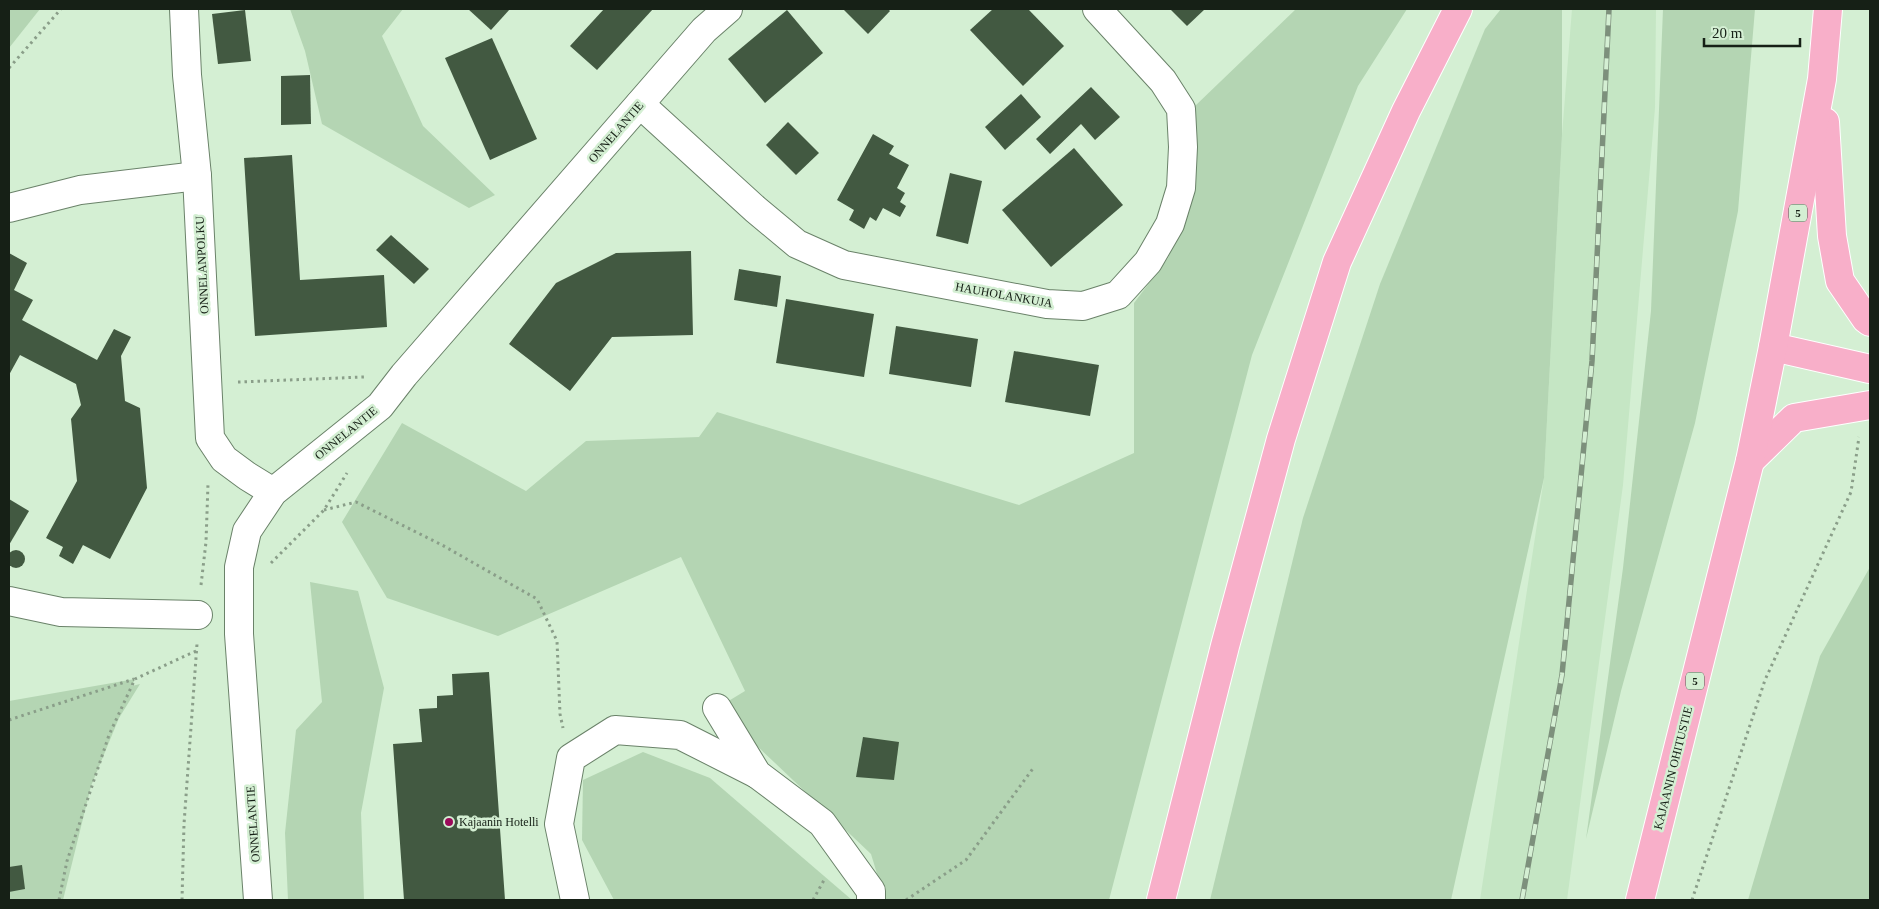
<svg xmlns="http://www.w3.org/2000/svg" width="1879" height="909" viewBox="0 0 1879 909" font-family="Georgia,serif">
  <style>
    .built { fill: #c5e6c4 }
    .green { fill: #b4d5b3 }
    .building { fill: #425941 }
    .lines { fill: none; stroke-linecap: round; stroke-linejoin: round }
    .minor-casing { stroke: #6a8269; stroke-width: 30 }
    .highway-casing { stroke: #fff; stroke-width: 30 }
    .path { stroke: #8a9e89; stroke-width: 3; stroke-dasharray: 2.5 4; stroke-linecap: butt }
    .minor { stroke: #fff; stroke-width: 28 }
    .highway { stroke: #f8afc9; stroke-width: 28 }
    .rail-casing { stroke: #7d907c; stroke-width: 5.5 }
    .rail { stroke: #d4efd3; stroke-width: 4; stroke-dasharray: 11; stroke-linecap: butt }
    .poi-dot { fill: #9b0a5a; stroke: #d4efd3; stroke-width: 2 }
    .labels { text-anchor: middle; dominant-baseline: central; stroke-width: 5; stroke-linejoin: round; paint-order: stroke }
    .shield { fill: #d4efd3; stroke: #4f5e4f; stroke-width: 1 }
    .shield-label { font-size: 11px; font-weight: bold; fill: #162016 }
    .street-label { font-size: 12px; fill: #162016; stroke: #d4efd3 }
    .poi-label { font-size: 12px; fill: #162016; stroke: #d4efd3; text-anchor: start }
  </style>
  <rect width="100%" height="100%" fill="#d4efd3"/>
  <path class="built" d="M 1572,9 L 1656,9 L 1655,108 L 1623,485 L 1567,900 L 1480,900 L 1544,478 L 1562,135 Z"/>
  <g class="green">
    <path d="M 9,9 L 40,9 L 9,48 Z"/>
    <path d="M 290,9 L 403,9 L 382,36 L 423,126 L 495,195 L 469,208 L 322,124 L 305,51 Z"/>
    <path d="M 1296,9 L 1407,9 L 1358,86 L 1252,355 L 1109,900 L 885,900 L 871,854 L 717,708 L 745,691 L 681,557 L 498,636 L 387,598 L 342,522 L 402,423 L 526,491 L 586,441 L 699,437 L 717,412 L 1019,505 L 1134,453 L 1134,303 L 1168,258 L 1196,186 L 1195,106 Z"/>
    <path d="M 1501,9 L 1562,9 L 1562,135 L 1544,478 L 1451,900 L 1210,900 L 1303,518 L 1380,284 L 1485,29 Z"/>
    <path d="M 1663,9 L 1755,9 L 1738,211 L 1695,423 L 1621,691 L 1586,839 L 1623,568 L 1651,311 Z"/>
    <path d="M 1870,567 L 1870,900 L 1748,900 L 1820,656 Z"/>
    <path d="M 310,582 L 358,591 L 384,688 L 361,813 L 364,900 L 288,900 L 285,833 L 296,730 L 322,702 Z"/>
    <path d="M 135,679 L 132,686 L 140,684 L 119,718 L 91,786 L 63,900 L 9,900 L 9,701 Z"/>
    <path d="M 643,752 L 710,778 L 852,900 L 614,900 L 582,840 L 583,780 Z"/>
  </g>
  <g class="building">
    <path d="M 468,9 L 510,9 L 491,30 Z"/>
    <path d="M 604,9 L 653,9 L 597,70 L 570,46 Z"/>
    <path d="M 843,9 L 888,9 L 890,11 L 868,34 Z"/>
    <path d="M 993,9 L 1028,9 L 1064,46 L 1023,86 L 970,30 Z"/>
    <path d="M 1170,9 L 1205,9 L 1187,26 Z"/>
    <path d="M 245,10 L 251,61 L 218,64 L 212,14 Z"/>
    <path d="M 787,10 L 823,53 L 765,103 L 728,59 Z"/>
    <path d="M 492,38 L 537,139 L 490,160 L 445,58 Z"/>
    <path d="M 310,75 L 311,124 L 281,125 L 281,76 Z"/>
    <path d="M 1091,87 L 1120,117 L 1095,140 L 1081,124 L 1050,154 L 1036,139 Z"/>
    <path d="M 1021,94 L 1041,117 L 1005,150 L 985,127 Z"/>
    <path d="M 788,122 L 819,153 L 796,175 L 766,145 Z"/>
    <path d="M 873,134 L 894,146 L 889,154 L 909,165 L 897,188 L 905,193 L 900,202 L 906,206 L 900,217 L 883,208 L 876,221 L 870,217 L 864,229 L 849,220 L 854,210 L 837,200 Z"/>
    <path d="M 1074,148 L 1123,205 L 1051,267 L 1002,210 Z"/>
    <path d="M 292,155 L 300,280 L 384,275 L 387,327 L 255,336 L 244,158 Z"/>
    <path d="M 950,173 L 982,181 L 968,244 L 936,236 Z"/>
    <path d="M 391,235 L 429,269 L 414,284 L 376,250 Z"/>
    <path d="M 691,251 L 693,335 L 612,337 L 570,391 L 509,344 L 556,283 L 616,253 Z"/>
    <path d="M 9,253 L 27,263 L 14,290 L 33,300 L 22,320 L 97,360 L 114,329 L 131,337 L 121,356 L 125,401 L 140,408 L 147,488 L 110,559 L 83,545 L 73,564 L 59,556 L 63,547 L 46,538 L 77,481 L 71,419 L 81,405 L 76,384 L 20,355 L 9,375 Z"/>
    <path d="M 739,269 L 781,276 L 777,307 L 734,300 Z"/>
    <path d="M 786,299 L 874,314 L 864,377 L 776,363 Z"/>
    <path d="M 896,326 L 978,339 L 971,387 L 889,374 Z"/>
    <path d="M 1014,351 L 1099,365 L 1090,416 L 1005,402 Z"/>
    <path d="M 9,499 L 29,511 L 9,545 Z"/>
    <circle cx="16" cy="559" r="9"/>
    <path d="M 489,672 L 505,900 L 404,900 L 393,744 L 422,742 L 419,709 L 437,708 L 437,696 L 453,695 L 452,674 Z"/>
    <path d="M 863,737 L 899,742 L 894,780 L 856,777 Z"/>
    <path d="M 22,865 L 25,889 L 9,892 L 9,867 Z"/>
  </g>
  <g class="lines">
    <defs>
      <g id="minor">
        <path d="M 184,9 L 187,75 L 197,176 L 210,438 L 224,459 L 247,476 L 273,492"/>
        <path d="M 640,104 L 755,209 L 797,244 L 844,265 L 1047,304 L 1083,306 L 1118,295 L 1148,262 L 1170,224 L 1181,188 L 1183,147 L 1181,109 L 1163,81 L 1097,9"/>
        <path d="M 9,208 L 80,190 L 197,176"/>
        <path d="M 9,601 L 61,612 L 198,615"/>
        <path d="M 717,708 L 757,774 L 822,823 L 871,891 L 871,900"/>
        <path d="M 258,900 L 239,634 L 239,567 L 247,531 L 273,492 L 380,406 L 404,375 L 704,30 L 728,9"/>
        <path d="M 575,900 L 559,824 L 571,758 L 615,730 L 680,735 L 757,774"/>
      </g>
      <g id="highway">
        <path d="M 1825,122 L 1832,236 L 1840,281 L 1866,319 L 1870,322"/>
        <path d="M 1773,347 L 1870,369"/>
        <path d="M 1750,461 L 1794,418 L 1870,405"/>
        <path d="M 1161,900 L 1225,646 L 1281,439 L 1337,262 L 1406,111 L 1458,9"/>
        <path d="M 1640,900 L 1750,461 L 1773,347 L 1822,79 L 1828,9"/>
      </g>
    </defs>
    <use href="#minor" class="minor-casing"/>
    <use href="#highway" class="highway-casing"/>
    <g class="path">
      <path d="M 9,68 L 61,9"/>
      <path d="M 238,382 L 364,377"/>
      <path d="M 324,510 L 356,502 L 442,545 L 537,599 L 557,641 L 560,714 L 563,728"/>
      <path d="M 271,563 L 324,510 L 347,473"/>
      <path d="M 201,585 L 206,542 L 208,484"/>
      <path d="M 9,720 L 134,679"/>
      <path d="M 59,900 L 67,861 L 109,735 L 135,679 L 196,651"/>
      <path d="M 182,900 L 184,824 L 197,644"/>
      <path d="M 813,900 L 824,880"/>
      <path d="M 906,900 L 966,860 L 1034,767"/>
      <path d="M 1692,900 L 1765,680 L 1851,492 L 1859,437"/>
    </g>
    <use href="#minor" class="minor"/>
    <use href="#highway" class="highway"/>
    <defs>
      <path id="rail" d="M 1522,900 L 1562,675 L 1592,361 L 1609,9"/>
    </defs>
    <use href="#rail" class="rail-casing"/>
    <use href="#rail" class="rail"/>
  </g>
  <circle class="poi-dot" cx="449" cy="822" r="5"/>
  <g class="labels">
    <g class="shield">
      <rect x="1789" y="204.5" width="18" height="17" rx="4"/>
      <rect x="1686" y="672.5" width="18" height="17" rx="4"/>
    </g>
    <g class="shield-label">
      <text x="1798" y="213">5</text>
      <text x="1695" y="681">5</text>
    </g>
    <g class="street-label">
      <text transform="translate(616 132) rotate(-49)">ONNELANTIE</text>
      <text transform="translate(202 265) rotate(-93)">ONNELANPOLKU</text>
      <text transform="translate(1004 295) rotate(10)">HAUHOLANKUJA</text>
      <text transform="translate(346 433) rotate(-39)">ONNELANTIE</text>
      <text transform="translate(1673 768) rotate(-76)">KAJAANIN OHITUSTIE</text>
      <text transform="translate(253 824) rotate(-94)">ONNELANTIE</text>
    </g>
    <g class="poi-label">
      <text x="459" y="822">Kajaanin Hotelli</text>
    </g>
  </g>
  <rect width="1879" height="909" fill="none" stroke="#162016" stroke-width="20"/>
  <path d="M1704 38v8h96v-8" fill="none" stroke="#162016" stroke-width="2.5"/>
  <text x="1712" y="38" font-size="15" fill="#162016" stroke="#d4efd3" stroke-width="4" paint-order="stroke">20 m</text>
</svg>
